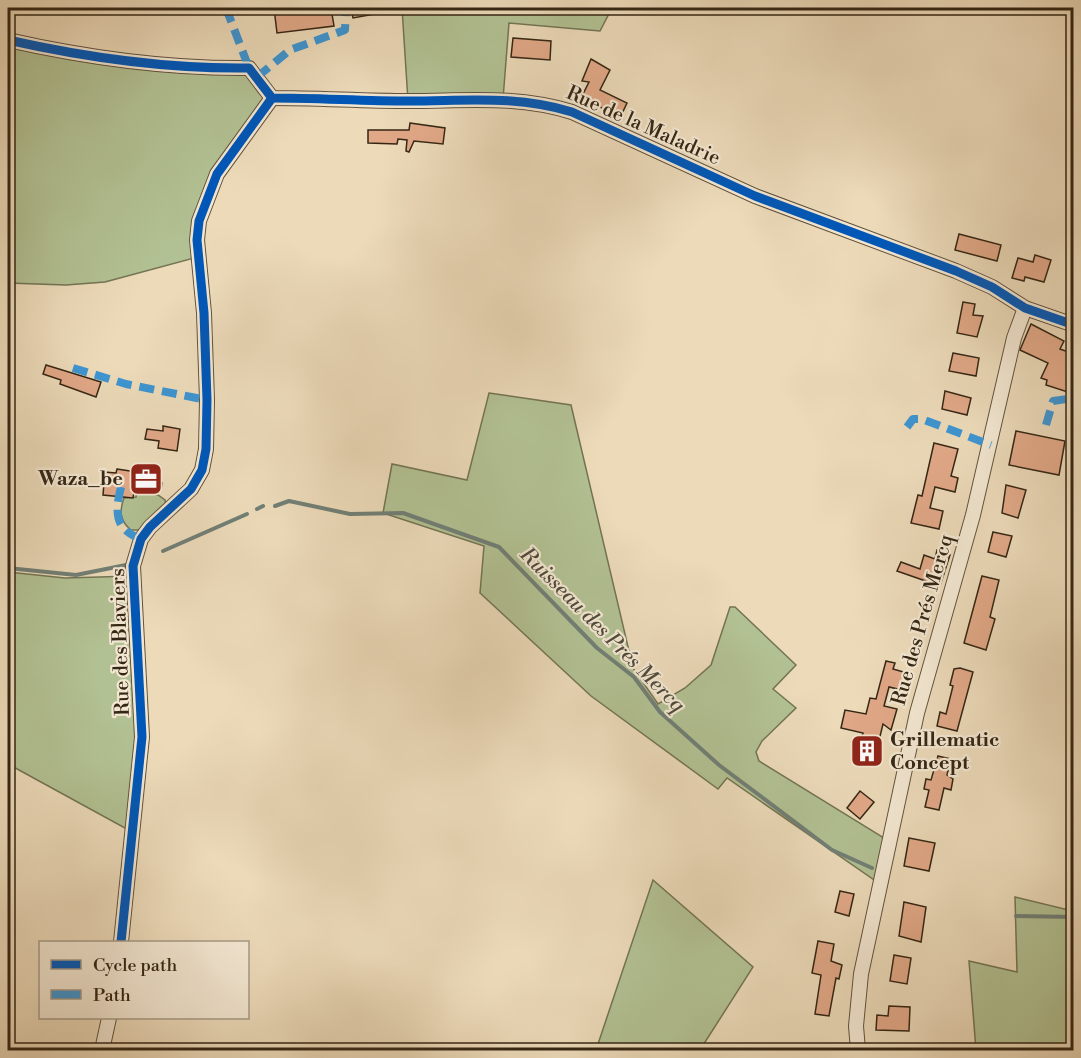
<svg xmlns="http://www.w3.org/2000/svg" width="1081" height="1058" viewBox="0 0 1081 1058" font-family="'Libre Bodoni',serif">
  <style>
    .green { fill: #b2c193; stroke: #737454; stroke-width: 1.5 }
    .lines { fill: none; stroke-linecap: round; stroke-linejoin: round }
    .stream { stroke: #717f75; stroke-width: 4 }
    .building { fill: #e1a887; stroke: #342614; stroke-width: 1.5 }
    .minor-casing { stroke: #62533d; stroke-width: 16 }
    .minor { stroke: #f3e7d2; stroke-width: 14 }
    .quiet { stroke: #3d95d3; stroke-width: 8; stroke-dasharray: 15 8; stroke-linecap: butt }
    .cycleway-casing { stroke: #f3e7d2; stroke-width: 13 }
    .cycleway { stroke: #0057b8; stroke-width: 9 }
    .labels { text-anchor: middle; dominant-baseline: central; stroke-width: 4.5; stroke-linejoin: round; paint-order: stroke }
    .street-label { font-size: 20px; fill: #342614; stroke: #f3e7d2 }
    .poi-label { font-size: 20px; font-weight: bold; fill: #342614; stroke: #f3e7d2; text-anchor: end }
    .water-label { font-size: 21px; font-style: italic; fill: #4e4b3c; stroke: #f3e7d2 }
  </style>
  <rect width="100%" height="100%" fill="#ecdab9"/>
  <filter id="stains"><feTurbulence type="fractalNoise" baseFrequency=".00333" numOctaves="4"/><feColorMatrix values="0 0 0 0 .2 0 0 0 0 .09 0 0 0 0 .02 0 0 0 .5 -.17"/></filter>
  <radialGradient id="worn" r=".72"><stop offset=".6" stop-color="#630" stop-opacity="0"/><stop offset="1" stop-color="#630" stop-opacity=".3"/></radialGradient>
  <g class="green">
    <path d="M 402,8 L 612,8 L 600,31 L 509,23 L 503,99 L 408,101 Z"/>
    <path d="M 8,40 L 75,53 L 250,68 L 272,98 L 209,189 L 198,257 L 105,282 L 66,285 L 8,283 Z"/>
    <path d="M 489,393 L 571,405 L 633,668 L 658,704 L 685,688 L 711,665 L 730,607 L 735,607 L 796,665 L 773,689 L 796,708 L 762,741 L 756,752 L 759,761 L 889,841 L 880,884 L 727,778 L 718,789 L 591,696 L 480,593 L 484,546 L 383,513 L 392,464 L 467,480 Z"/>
    <path d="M 137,490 L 158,495 L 165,500 L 166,506 L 140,530 L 131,530 C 120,521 119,511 124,498 L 136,497 Z"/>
    <path d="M 8,572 L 65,578 L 133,576 L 137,660 L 134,833 L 8,764 Z"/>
    <path d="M 653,880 L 753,967 L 700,1050 L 596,1050 Z"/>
    <path d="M 1015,897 L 1073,911 L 1073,1050 L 976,1050 L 969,961 L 1017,972 Z"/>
  </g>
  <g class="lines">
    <g class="stream">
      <path d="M 275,506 L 289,501 L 350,514 L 403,513 L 499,547 L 597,648 L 634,677 L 660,712 L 719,765 L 832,850 L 872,868"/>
      <path d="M 257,509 L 263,506"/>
      <path d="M 163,551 L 247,514"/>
      <path d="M 8,568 L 76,575 L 126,565"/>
      <path d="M 1016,916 L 1074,917"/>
    </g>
  </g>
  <g class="building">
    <path d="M 274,8 L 331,8 L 334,26 L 277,33 Z"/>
    <path d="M 351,8 L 380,8 L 381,13 L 353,18 Z"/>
    <path d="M 513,38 L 551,41 L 550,60 L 511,57 Z"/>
    <path d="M 591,59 L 610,70 L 600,90 L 627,103 L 618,122 L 605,115 L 607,111 L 582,96 L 589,82 L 582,81 Z"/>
    <path d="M 410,123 L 445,128 L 443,144 L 414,141 L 409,152 L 406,151 L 407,140 L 398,139 L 397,144 L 368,143 L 368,130 L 409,130 Z"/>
    <path d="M 959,234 L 1001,245 L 997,261 L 955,250 Z"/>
    <path d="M 1035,255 L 1051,260 L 1044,282 L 1025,277 L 1024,281 L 1012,278 L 1018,258 L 1033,262 Z"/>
    <path d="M 963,302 L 975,304 L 973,315 L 983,316 L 977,337 L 957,333 Z"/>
    <path d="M 1031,324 L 1064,341 L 1060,349 L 1074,354 L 1074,394 L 1046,385 L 1047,380 L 1041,378 L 1048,363 L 1020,350 Z"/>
    <path d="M 953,353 L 979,358 L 976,376 L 949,371 Z"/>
    <path d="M 46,365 L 101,382 L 96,397 L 60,384 L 61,380 L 43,374 Z"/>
    <path d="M 945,391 L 971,398 L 967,415 L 942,409 Z"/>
    <path d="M 163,426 L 180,429 L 177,451 L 158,448 L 159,441 L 145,439 L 147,429 L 163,431 Z"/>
    <path d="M 1016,431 L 1065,441 L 1059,475 L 1009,465 Z"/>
    <path d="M 934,443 L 958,449 L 951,476 L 958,478 L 955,492 L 935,487 L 930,508 L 943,511 L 939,529 L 911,523 L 918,495 L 922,496 Z"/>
    <path d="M 117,469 L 156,475 L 162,483 L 161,490 L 135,486 L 133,498 L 103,495 L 105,472 L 116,473 Z"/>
    <path d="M 1006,485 L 1026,490 L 1018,518 L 1002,513 Z"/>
    <path d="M 993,532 L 1012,536 L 1006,557 L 988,552 Z"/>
    <path d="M 937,550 L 950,555 L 940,586 L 897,571 L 901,562 L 920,569 L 924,555 L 935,559 Z"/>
    <path d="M 982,576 L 999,580 L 990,617 L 995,619 L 986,650 L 964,643 Z"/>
    <path d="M 886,661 L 895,663 L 893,669 L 907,673 L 902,690 L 889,687 L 884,706 L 897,709 L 891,730 L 883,724 L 873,765 L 856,761 L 863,733 L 841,728 L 845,710 L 866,714 L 870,698 L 876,699 Z"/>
    <path d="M 960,668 L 973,672 L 957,731 L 937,726 L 940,712 L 946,714 L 953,686 L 950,685 L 954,669 Z"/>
    <path d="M 938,756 L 951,759 L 947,775 L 953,779 L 951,790 L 944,788 L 939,810 L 925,807 L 929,790 L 924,789 L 926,779 L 931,780 Z"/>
    <path d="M 860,791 L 874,802 L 860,819 L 847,808 Z"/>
    <path d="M 909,838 L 935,843 L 929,871 L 904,866 Z"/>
    <path d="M 840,891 L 854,894 L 849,916 L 835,912 Z"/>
    <path d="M 904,902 L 926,907 L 921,942 L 899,936 Z"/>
    <path d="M 818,941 L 834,944 L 831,961 L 842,965 L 839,979 L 836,978 L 829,1016 L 815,1014 L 821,975 L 812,973 Z"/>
    <path d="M 894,955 L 911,958 L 907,984 L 890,981 Z"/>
    <path d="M 889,1006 L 910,1007 L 909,1031 L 876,1030 L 877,1015 L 888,1016 Z"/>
  </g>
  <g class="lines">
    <defs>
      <g id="minor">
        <path d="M 8,40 C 88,58 167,69 249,68 L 272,98 C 318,98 363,101 409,101 C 467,101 516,95 572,112 L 755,196 L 956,271 L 992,287 L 1025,308 L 1074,325"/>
        <path d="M 121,942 L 142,737 L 133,566 L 141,539 L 150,527 L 191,489 L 202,470 L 206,449 L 207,400 L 204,313 L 197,240 L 199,221 L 217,174 L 272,98"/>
        <path d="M 102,1050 L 109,1018"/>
        <path d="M 858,1050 L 856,1026 L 861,974 L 917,713 L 973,515 L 1014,338 L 1025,308"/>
      </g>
    </defs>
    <use href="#minor" class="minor-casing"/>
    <use href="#minor" class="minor"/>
    <g class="quiet">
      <path d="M 226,8 L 249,68"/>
      <path d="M 257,77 L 290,50 L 345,30 L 346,8"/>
      <path d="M 73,368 L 126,384 L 207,400"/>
      <path d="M 1046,425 L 1053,401 L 1074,398"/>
      <path d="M 907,427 L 913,419 L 922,419 L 991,445"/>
      <path d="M 121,487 C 115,512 114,529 141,539"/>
    </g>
    <defs>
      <g id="cycleway">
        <path d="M 8,40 C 88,58 167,69 249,68 L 272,98 C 318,98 363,101 409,101 C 467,101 516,95 572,112 L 755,196 L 956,271 L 992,287 L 1025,308 L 1074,325"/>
        <path d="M 121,942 L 142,737 L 133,566 L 141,539 L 150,527 L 191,489 L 202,470 L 206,449 L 207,400 L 204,313 L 197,240 L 199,221 L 217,174 L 272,98"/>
      </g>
    </defs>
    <use href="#cycleway" class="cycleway-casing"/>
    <use href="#cycleway" class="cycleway"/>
  </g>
  <defs>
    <symbol id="office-square" viewBox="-11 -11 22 22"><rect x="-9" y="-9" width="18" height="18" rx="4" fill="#8f2418" stroke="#f3e7d2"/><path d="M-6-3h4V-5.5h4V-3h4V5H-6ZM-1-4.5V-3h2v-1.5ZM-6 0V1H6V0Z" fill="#fff"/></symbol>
    <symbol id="building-square" viewBox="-11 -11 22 22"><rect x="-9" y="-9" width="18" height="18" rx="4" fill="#8f2418" stroke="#f3e7d2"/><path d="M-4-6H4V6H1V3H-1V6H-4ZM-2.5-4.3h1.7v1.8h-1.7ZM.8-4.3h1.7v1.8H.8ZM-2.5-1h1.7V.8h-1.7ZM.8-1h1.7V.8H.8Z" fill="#fff"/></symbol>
  </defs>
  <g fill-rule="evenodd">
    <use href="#office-square" x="127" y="460" width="38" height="38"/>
    <use href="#building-square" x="848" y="732" width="38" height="38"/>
  </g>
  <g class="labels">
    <g class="street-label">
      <text transform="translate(643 126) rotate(24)">Rue de la Maladrie</text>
      <text transform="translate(923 620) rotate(-74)">Rue des Prés Mercq</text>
      <text transform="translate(121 642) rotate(-92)">Rue des Blaviers</text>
    </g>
    <g class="poi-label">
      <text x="123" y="479">Waza_be</text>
      <text x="890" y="740" text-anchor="start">Grillematic<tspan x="890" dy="23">Concept</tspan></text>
    </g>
    <g class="water-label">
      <text transform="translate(602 630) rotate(45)">Ruisseau des Prés Mercq</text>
    </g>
  </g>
  <rect width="1081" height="1058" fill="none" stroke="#ecdab9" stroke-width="30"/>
  <rect x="9" y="9" width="1063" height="1040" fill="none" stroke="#342614" stroke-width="3"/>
  <rect x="15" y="15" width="1051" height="1028" fill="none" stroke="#342614" stroke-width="1.5"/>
  <rect x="39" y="941" width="210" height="78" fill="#f3e7d2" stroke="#a79a86" stroke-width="1.5"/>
  <rect x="51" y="960" width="30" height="9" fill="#0057b8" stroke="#a79a86" stroke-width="1.5"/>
  <text x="93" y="971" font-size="18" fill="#342614">Cycle path</text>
  <rect x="51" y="990" width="30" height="9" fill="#3d95d3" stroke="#a79a86" stroke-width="1.5"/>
  <text x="93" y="1001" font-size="18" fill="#342614">Path</text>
  <rect width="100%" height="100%" filter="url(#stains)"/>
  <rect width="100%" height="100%" fill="url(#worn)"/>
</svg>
